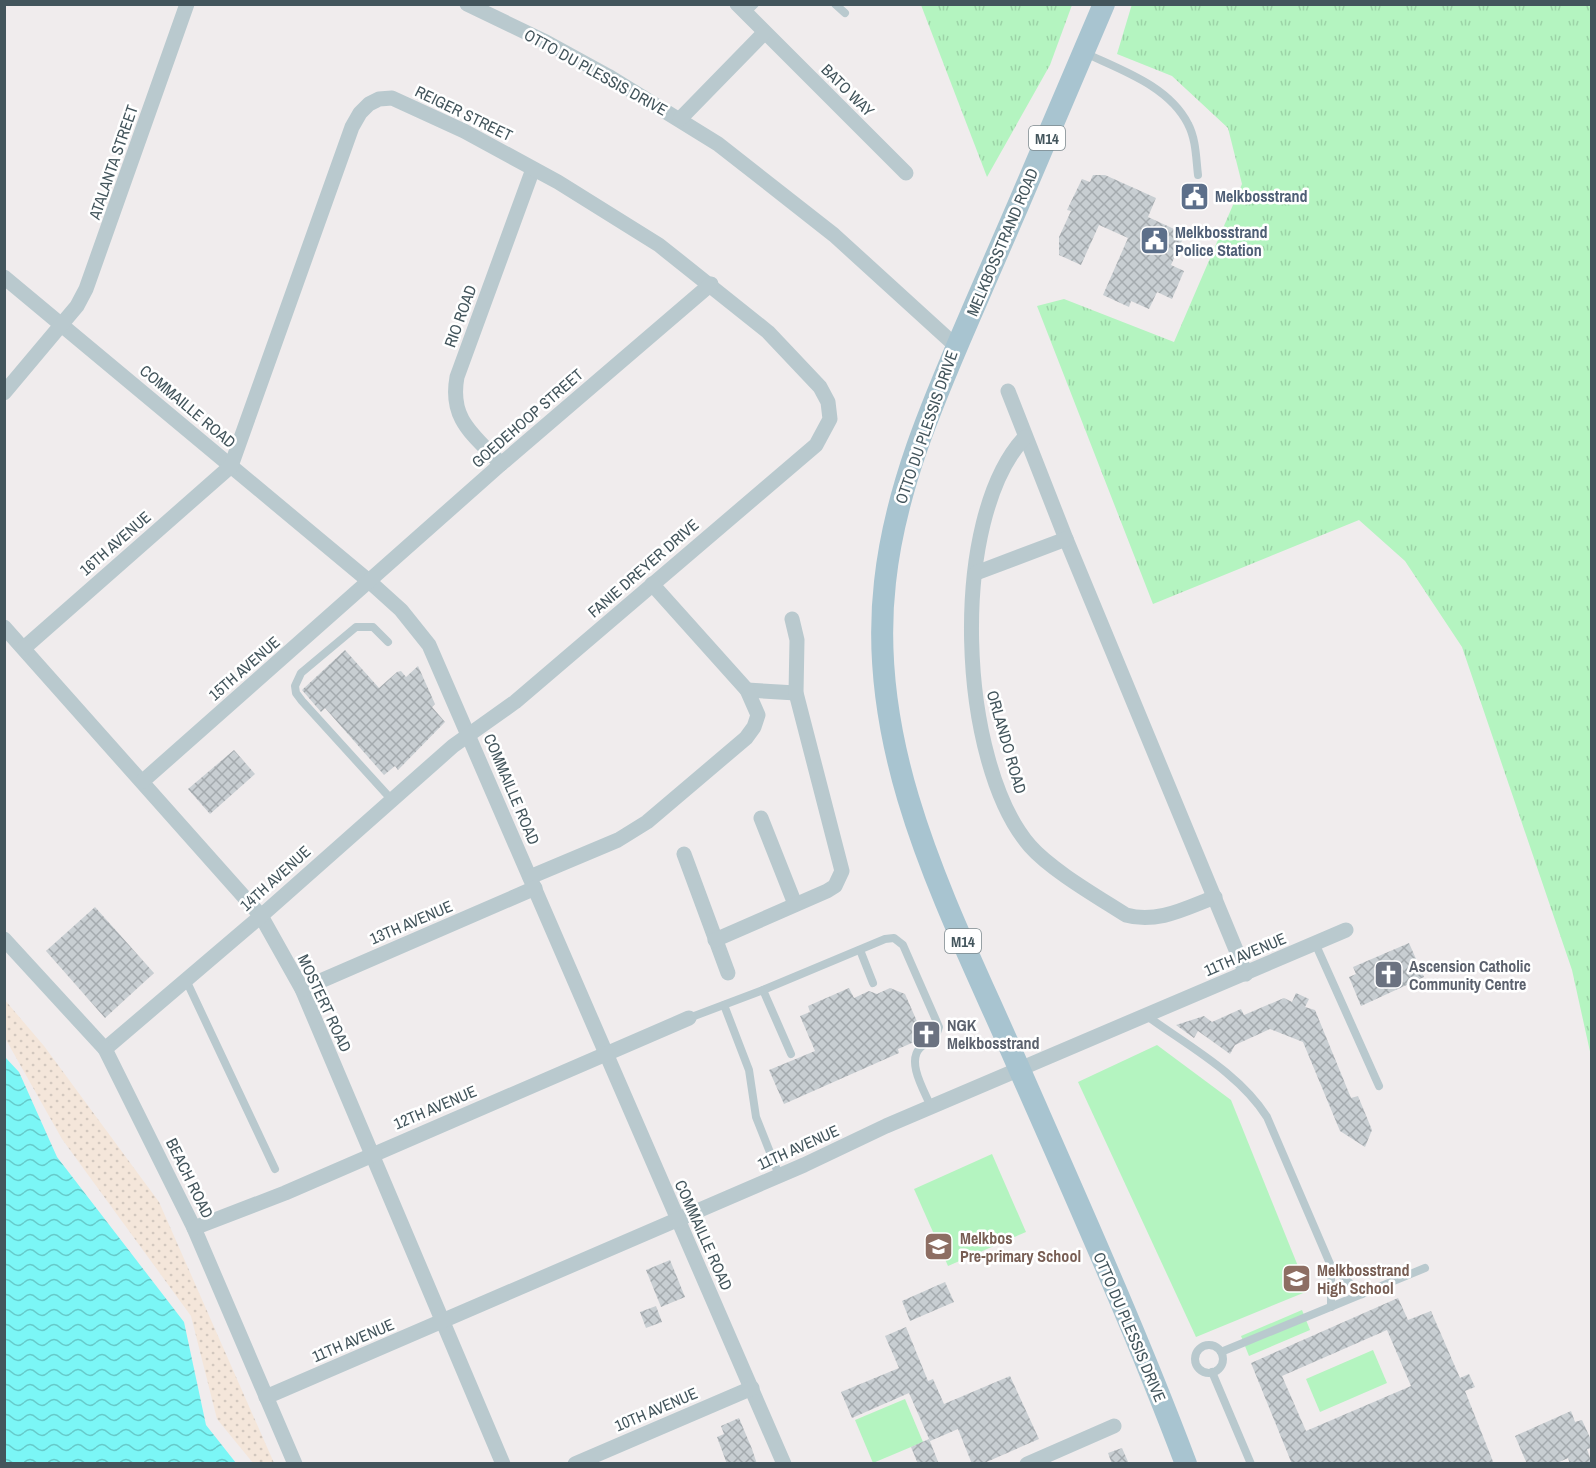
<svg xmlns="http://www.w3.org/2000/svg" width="1596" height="1468" viewBox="0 0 1596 1468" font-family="'Archivo Narrow',sans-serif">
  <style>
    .grass { fill: url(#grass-tufts) }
    .sand { fill: url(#sand-dots) }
    .green { fill: #b4f4c0 }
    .water { fill: url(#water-waves) }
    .building { fill: url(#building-cross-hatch); fill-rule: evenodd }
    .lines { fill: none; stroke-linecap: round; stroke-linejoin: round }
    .lane { stroke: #b9c9ce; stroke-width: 8 }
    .street { stroke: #b9c9ce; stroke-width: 15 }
    .primary { stroke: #a8c4d0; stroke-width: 22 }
    .labels { text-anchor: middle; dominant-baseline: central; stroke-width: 5; stroke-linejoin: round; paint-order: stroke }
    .shield { fill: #fff; stroke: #7b888d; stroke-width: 1.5 }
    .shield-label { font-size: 15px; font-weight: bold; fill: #43555c }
    .street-label { font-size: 16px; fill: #43555c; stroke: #fff }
    .service-label { font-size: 16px; font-weight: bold; fill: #4e5e75; stroke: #fff; text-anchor: start }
    .worship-label { font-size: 16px; font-weight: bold; fill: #5b616d; stroke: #fff; text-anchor: start }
    .education-label { font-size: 16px; font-weight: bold; fill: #785e54; stroke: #fff; text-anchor: start }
  </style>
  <defs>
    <pattern id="grass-tufts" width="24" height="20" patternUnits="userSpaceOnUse" patternTransform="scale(1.5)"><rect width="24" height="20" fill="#b4f4c0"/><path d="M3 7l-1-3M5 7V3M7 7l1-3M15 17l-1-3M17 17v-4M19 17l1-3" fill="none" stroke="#9cd3a7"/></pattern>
    <pattern id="sand-dots" width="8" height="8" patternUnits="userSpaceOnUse" patternTransform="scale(1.5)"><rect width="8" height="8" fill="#f4e6da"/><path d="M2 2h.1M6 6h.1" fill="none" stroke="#d2c7be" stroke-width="1.8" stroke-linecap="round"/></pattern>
    <pattern id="water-waves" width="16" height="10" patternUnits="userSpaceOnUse" patternTransform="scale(1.5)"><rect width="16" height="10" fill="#7bf6f6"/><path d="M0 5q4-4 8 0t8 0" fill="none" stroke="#66caca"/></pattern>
    <pattern id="building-cross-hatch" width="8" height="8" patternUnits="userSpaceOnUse" patternTransform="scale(1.5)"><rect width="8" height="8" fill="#c8ced2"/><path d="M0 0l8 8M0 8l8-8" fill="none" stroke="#a4aaae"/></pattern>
  </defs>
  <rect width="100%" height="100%" fill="#f0eced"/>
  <g class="grass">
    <path d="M 1132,4 L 1591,5 L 1591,1056 L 1572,970 L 1462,647 L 1405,561 L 1359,520 L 1153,604 L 1037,306 L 1064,299 L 1174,342 L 1242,184 L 1228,128 L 1172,76 L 1117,54 Z"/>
    <path d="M 921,5 L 1072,5 L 1050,65 L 987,177 Z"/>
  </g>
  <path class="sand" d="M 4,999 L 44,1046 L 159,1202 L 274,1463 L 253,1463 L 217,1419 L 191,1316 L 62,1139 L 5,1038 Z"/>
  <g class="green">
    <path d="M 1157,1045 L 1231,1100 L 1308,1291 L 1196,1337 L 1078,1082 Z"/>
    <path d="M 992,1154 L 1026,1232 L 948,1266 L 914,1189 Z"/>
    <path d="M 1302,1310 L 1310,1330 L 1249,1356 L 1241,1336 Z"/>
    <path d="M 1373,1350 L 1387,1383 L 1320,1412 L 1306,1379 Z"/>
    <path d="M 905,1399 L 923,1442 L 873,1463 L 855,1420 Z"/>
  </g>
  <path class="water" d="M 4,1056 L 19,1072 L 57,1157 L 184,1322 L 206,1425 L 236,1463 L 5,1463 Z"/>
  <g class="building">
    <path d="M 1093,175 L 1105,175 L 1156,198 L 1148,217 L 1185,234 L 1171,265 L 1184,271 L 1172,299 L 1157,292 L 1149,309 L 1131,301 L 1129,307 L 1103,295 L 1128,238 L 1099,225 L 1081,265 L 1059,255 L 1059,237 L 1071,211 L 1067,210 L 1082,179 L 1090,182 Z"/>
    <path d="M 345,650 L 379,688 L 397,672 L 401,671 L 406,677 L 418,666 L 435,704 L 432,707 L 445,722 L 398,770 L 395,766 L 384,775 L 325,708 L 321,712 L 302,690 Z"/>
    <path d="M 234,750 L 255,774 L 210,814 L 188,789 Z"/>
    <path d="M 95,907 L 154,973 L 105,1018 L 46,951 Z"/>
    <path d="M 1409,943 L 1424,977 L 1361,1006 L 1349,977 L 1356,974 L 1353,967 Z"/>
    <path d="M 849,988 L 854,998 L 869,991 L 877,994 L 890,988 L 905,994 L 919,1026 L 914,1042 L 898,1049 L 899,1053 L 784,1104 L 769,1070 L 815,1051 L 800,1016 L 810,1012 L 808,1006 Z"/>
    <path d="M 1296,993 L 1309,999 L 1305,1007 L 1315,1010 L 1351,1098 L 1358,1096 L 1372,1130 L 1365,1147 L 1340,1131 L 1303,1042 L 1270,1029 L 1235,1045 L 1230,1054 L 1198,1031 L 1194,1038 L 1176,1025 L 1204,1016 L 1212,1022 L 1241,1009 L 1244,1015 L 1284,998 L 1292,1002 Z"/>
    <path d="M 670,1260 L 685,1297 L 661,1307 L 646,1270 Z"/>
    <path d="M 945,1282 L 954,1302 L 910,1321 L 902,1301 Z"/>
    <path d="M 1398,1298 L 1408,1320 L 1431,1311 L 1460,1378 L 1469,1374 L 1475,1387 L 1465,1391 L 1494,1464 L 1292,1464 L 1251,1363 ZM 1387,1330 L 1411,1386 L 1306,1431 L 1282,1376 Z"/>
    <path d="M 656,1306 L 662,1322 L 646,1328 L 640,1312 Z"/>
    <path d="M 906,1327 L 928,1381 L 933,1379 L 944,1404 L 1010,1376 L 1039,1439 L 982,1464 L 972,1464 L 958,1429 L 930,1441 L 909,1393 L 852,1418 L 841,1392 L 899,1368 L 885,1336 Z"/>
    <path d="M 1571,1411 L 1575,1422 L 1582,1420 L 1592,1442 L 1592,1448 L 1587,1449 L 1592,1464 L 1570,1464 L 1568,1458 L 1555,1464 L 1527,1464 L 1515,1436 Z"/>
    <path d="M 739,1418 L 752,1449 L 757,1464 L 727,1464 L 717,1437 L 724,1434 L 721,1426 Z"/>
    <path d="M 929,1439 L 939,1464 L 918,1464 L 911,1447 Z"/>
    <path d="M 1122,1448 L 1129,1464 L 1112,1464 L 1108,1453 Z"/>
  </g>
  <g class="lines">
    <g class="lane">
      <path d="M 835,4 L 845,13"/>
      <path d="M 746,13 L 755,4"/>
      <path d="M 1085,53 C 1121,70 1169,86 1188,124 C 1196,139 1196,158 1198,175"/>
      <path d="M 388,642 L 373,627 L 356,627 L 301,673 L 295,686 L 296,693 L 302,701 L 391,799"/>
      <path d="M 1315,943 L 1379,1086"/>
      <path d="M 860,950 L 873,983"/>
      <path d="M 186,980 L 275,1169"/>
      <path d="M 763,990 L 791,1054"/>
      <path d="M 724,1005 L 749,1070 L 756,1117 L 779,1175"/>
      <path d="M 1147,1016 C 1188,1046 1239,1073 1267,1117 L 1331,1266"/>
      <path d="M 689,1018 L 763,990 L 885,939 L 894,938 L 903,945 L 939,1027 C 936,1040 928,1040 920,1048 C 906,1062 925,1092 931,1107"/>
      <path d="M 1331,1307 L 1331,1266 L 1362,1294"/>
      <circle cx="1209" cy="1359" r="14"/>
      <path d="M 1221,1352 L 1425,1268"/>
      <path d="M 1212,1372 L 1251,1464"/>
    </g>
    <g class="street">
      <path d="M 467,4 L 546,42 L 608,76 L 718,144 L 834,235 L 957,347"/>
      <path d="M 737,4 L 906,173"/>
      <path d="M 680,119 L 764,33"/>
      <path d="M 4,277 L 370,582 L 401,610 L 429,645 L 784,1464"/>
      <path d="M 1008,391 L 1066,539 L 1246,974"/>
      <path d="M 4,393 L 77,306 L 86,289 L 187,4"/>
      <path d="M 1025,437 C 948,519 958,763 1030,846 C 1051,870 1098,897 1126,915 C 1157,924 1186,908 1215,897"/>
      <path d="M 501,464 C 474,435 449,420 457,377 L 533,169"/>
      <path d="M 976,573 L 1066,539"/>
      <path d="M 4,627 L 261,916 L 302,989 L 503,1464"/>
      <path d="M 24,648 L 231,466 L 352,127 L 360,113 L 369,104 L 379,99 L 392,98 L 464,131 L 558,182 L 659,245 L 768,332 L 820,387 L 828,402 L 830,419 L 816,445 L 515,702 L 453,746 L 261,916 L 105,1049"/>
      <path d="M 747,690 L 796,693"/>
      <path d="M 143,781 L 501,464 L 711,284"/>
      <path d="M 761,818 L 795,904"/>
      <path d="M 684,854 L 728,973"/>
      <path d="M 530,877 L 618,840 L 647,822 L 746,738 L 754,727 L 758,715 L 747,690 L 652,584"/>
      <path d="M 4,939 L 105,1049 L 194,1228 L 295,1464"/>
      <path d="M 715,940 L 827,891 L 835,886 L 842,871 L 796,693 L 797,640 L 792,619"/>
      <path d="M 302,989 L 535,888"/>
      <path d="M 194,1228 L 285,1193 L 689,1018"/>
      <path d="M 266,1397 L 804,1165 L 886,1126 L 1346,930"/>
      <path d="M 575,1464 L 752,1388"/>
      <path d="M 1027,1464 L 1114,1426"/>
    </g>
    <path class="primary" d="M 1104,4 C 1063,101 1022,197 980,293 C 940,386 896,480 885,582 C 865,756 951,912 1018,1066 C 1076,1198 1135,1329 1186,1464"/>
  </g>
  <defs>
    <symbol id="civic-square" viewBox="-11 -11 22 22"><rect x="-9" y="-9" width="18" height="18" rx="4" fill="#5c6f8a" stroke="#fff"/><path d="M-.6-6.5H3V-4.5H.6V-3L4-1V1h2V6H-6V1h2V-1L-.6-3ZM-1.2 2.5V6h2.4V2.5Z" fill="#fff"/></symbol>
    <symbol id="church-square" viewBox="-11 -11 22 22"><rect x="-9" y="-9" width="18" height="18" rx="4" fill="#6b7280" stroke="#fff"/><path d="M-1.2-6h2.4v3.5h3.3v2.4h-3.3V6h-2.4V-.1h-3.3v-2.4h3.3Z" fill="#fff"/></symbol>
    <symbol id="school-square" viewBox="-11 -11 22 22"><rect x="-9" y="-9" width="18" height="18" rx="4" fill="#8d6e63" stroke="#fff"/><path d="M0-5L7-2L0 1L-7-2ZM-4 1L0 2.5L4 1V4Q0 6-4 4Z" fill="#fff"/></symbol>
  </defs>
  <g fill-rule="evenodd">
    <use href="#civic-square" x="1178" y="180" width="33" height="33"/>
    <use href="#civic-square" x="1138" y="224" width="33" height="33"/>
    <use href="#church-square" x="1372" y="958" width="33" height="33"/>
    <use href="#church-square" x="910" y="1018" width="33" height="33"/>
    <use href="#school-square" x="922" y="1230" width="33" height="33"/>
    <use href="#school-square" x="1280" y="1262" width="33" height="33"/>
  </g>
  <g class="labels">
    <g class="shield">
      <rect x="1029" y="126" width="36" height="24" rx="4.5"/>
      <rect x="945" y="929" width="36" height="24" rx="4.5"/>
    </g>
    <g class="shield-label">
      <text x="1047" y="138">M14</text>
      <text x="963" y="941">M14</text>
    </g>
    <g class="street-label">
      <text transform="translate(596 72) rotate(29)">OTTO DU PLESSIS DRIVE</text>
      <text transform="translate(848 90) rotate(45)">BATO WAY</text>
      <text transform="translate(464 113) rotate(26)">REIGER STREET</text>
      <text transform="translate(113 162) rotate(-71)">ATALANTA STREET</text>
      <text transform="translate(1002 242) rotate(-67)">MELKBOSSTRAND ROAD</text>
      <text transform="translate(460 316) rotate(-70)">RIO ROAD</text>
      <text transform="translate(188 406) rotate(40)">COMMAILLE ROAD</text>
      <text transform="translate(527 418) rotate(-41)">GOEDEHOOP STREET</text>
      <text transform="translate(926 427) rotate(-71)">OTTO DU PLESSIS DRIVE</text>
      <text transform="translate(115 543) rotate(-41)">16TH AVENUE</text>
      <text transform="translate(643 568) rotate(-41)">FANIE DREYER DRIVE</text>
      <text transform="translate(244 668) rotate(-41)">15TH AVENUE</text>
      <text transform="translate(1007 742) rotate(74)">ORLANDO ROAD</text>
      <text transform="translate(512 789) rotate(67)">COMMAILLE ROAD</text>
      <text transform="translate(275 878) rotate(-42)">14TH AVENUE</text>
      <text transform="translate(411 922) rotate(-23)">13TH AVENUE</text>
      <text transform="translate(1245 954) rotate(-23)">11TH AVENUE</text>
      <text transform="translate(325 1003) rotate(65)">MOSTERT ROAD</text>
      <text transform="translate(435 1107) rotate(-23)">12TH AVENUE</text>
      <text transform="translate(798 1147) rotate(-24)">11TH AVENUE</text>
      <text transform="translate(190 1178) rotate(64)">BEACH ROAD</text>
      <text transform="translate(704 1235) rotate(66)">COMMAILLE ROAD</text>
      <text transform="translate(1130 1327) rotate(67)">OTTO DU PLESSIS DRIVE</text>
      <text transform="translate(353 1340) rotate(-23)">11TH AVENUE</text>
      <text transform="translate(656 1409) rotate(-23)">10TH AVENUE</text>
    </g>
    <g class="service-label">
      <text x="1215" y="196">Melkbosstrand</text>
      <text x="1175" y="232">Melkbosstrand<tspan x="1175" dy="18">Police Station</tspan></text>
    </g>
    <g class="worship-label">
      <text x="1409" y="966">Ascension Catholic<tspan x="1409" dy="18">Community Centre</tspan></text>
      <text x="947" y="1025">NGK<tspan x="947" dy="18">Melkbosstrand</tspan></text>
    </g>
    <g class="education-label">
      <text x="960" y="1238">Melkbos<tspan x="960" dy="18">Pre-primary School</tspan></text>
      <text x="1317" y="1270">Melkbosstrand<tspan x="1317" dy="18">High School</tspan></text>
    </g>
  </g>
  <rect width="1596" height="1468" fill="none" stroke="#43555c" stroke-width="12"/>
</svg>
